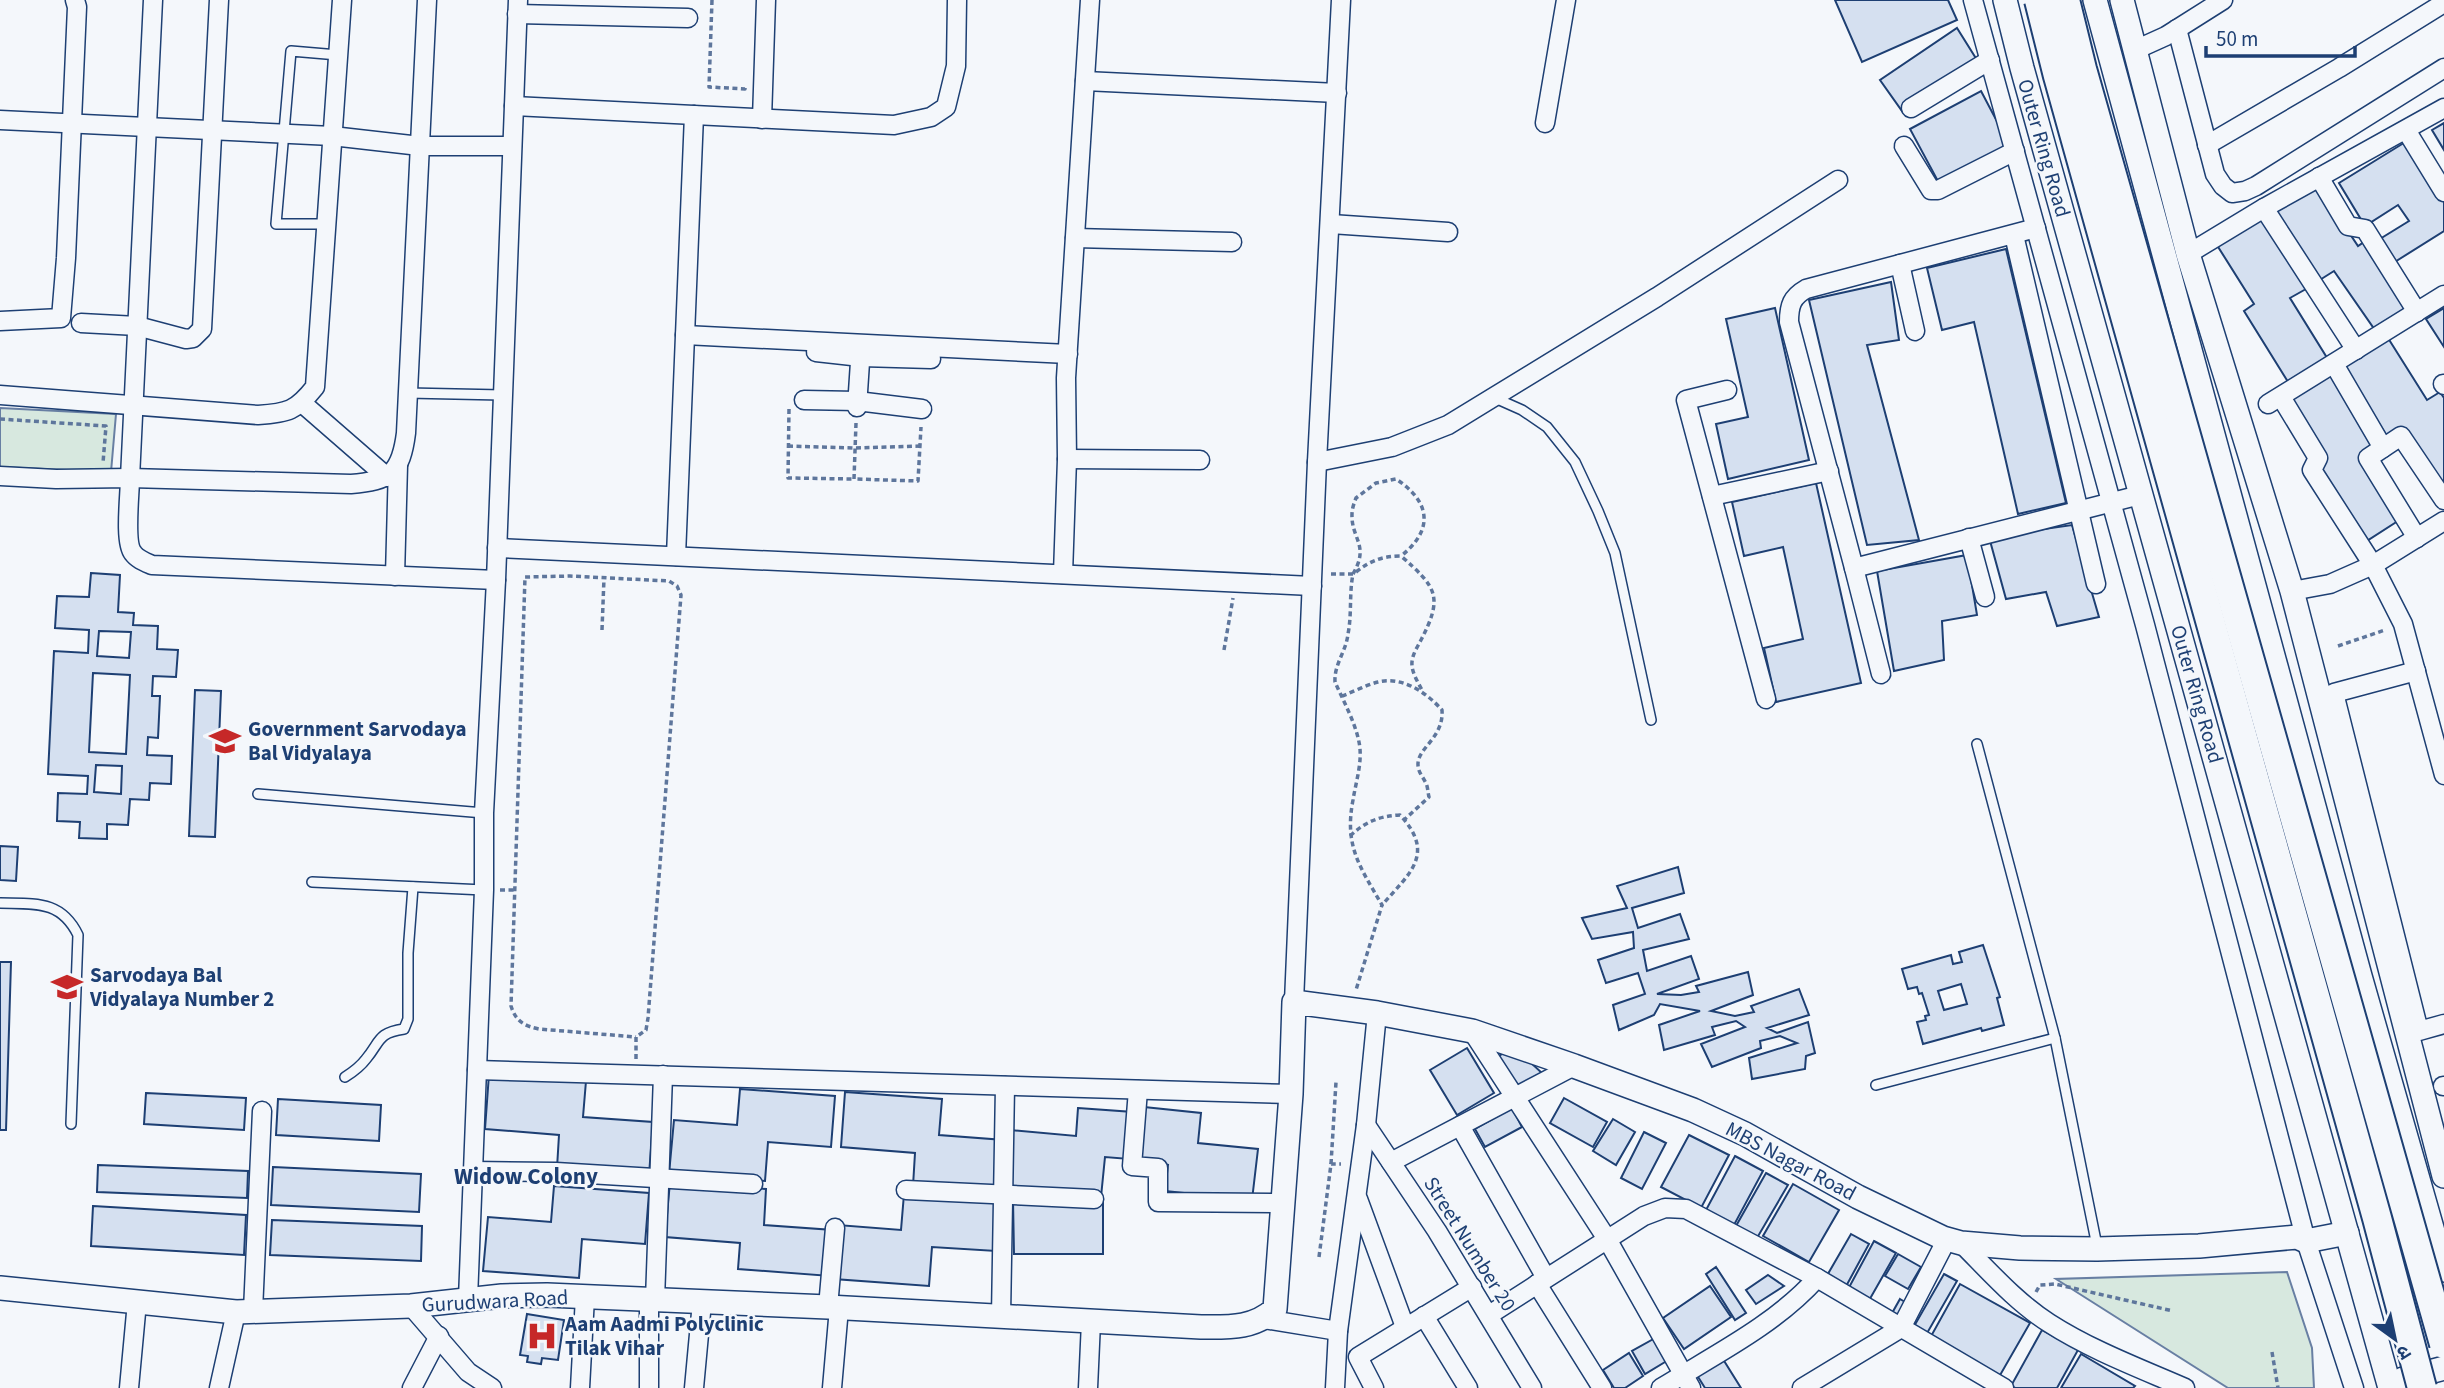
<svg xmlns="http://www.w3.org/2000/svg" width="2444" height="1388" viewBox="0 0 2444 1388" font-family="'Source Sans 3','Noto Sans Devanagari',sans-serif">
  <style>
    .green { fill: #d7e8df; stroke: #687fa3; stroke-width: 2 }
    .building { fill: #d5e0f0; stroke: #1d3f73; stroke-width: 2; fill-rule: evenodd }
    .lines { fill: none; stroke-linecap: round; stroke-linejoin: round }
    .service-casing { stroke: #1d3f73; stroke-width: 12 }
    .minor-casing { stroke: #1d3f73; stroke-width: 21 }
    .tertiary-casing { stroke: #1d3f73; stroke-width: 26 }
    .path { stroke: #5e769c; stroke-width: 3.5; stroke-dasharray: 5 3.5; stroke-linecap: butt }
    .service { stroke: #f4f7fb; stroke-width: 9 }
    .minor { stroke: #f4f7fb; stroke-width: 18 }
    .tertiary { stroke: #f4f7fb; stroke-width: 23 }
    .primary-bridge-casing { stroke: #1d3f73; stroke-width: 32; stroke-linecap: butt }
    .primary-bridge { stroke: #f4f7fb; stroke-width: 28 }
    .labels { text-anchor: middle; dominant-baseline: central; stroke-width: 5; stroke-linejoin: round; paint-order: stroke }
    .street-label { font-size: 21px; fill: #1d3f73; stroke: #f4f7fb }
    .poi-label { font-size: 21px; font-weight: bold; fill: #1d3f73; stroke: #f4f7fb; text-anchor: start }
    .neighbourhood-label { font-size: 23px; font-weight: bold; fill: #1d3f73; stroke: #f4f7fb }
  </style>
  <rect width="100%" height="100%" fill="#f4f7fb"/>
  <g class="green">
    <path d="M 0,408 L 116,414 L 111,472 L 0,467 Z"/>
    <path d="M 2287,1272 L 2312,1348 L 2314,1388 L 2228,1388 L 2056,1279 Z"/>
  </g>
  <g class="building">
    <path d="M 1835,0 L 1948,0 L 1957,20 L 1862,62 Z"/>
    <path d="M 1957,28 L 1977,60 L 1902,111 L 1880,80 Z"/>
    <path d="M 1981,91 L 2011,148 L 1940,185 L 1910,129 Z"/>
    <path d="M 2444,123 L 2444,150 L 2432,130 Z"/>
    <path d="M 2407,141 L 2444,200 L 2444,231 L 2390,265 L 2375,242 L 2409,221 L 2398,205 L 2365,226 L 2339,183 Z"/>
    <path d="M 2316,183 L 2358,246 L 2367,240 L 2411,306 L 2375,330 L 2334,271 L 2315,283 L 2269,215 Z"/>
    <path d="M 2259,214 L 2306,289 L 2290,298 L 2329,361 L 2290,385 L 2244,311 L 2254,304 L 2215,242 Z"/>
    <path d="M 2006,249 L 2066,503 L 2018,514 L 1974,322 L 1942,330 L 1927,268 Z"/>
    <path d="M 1891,282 L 1899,340 L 1867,345 L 1919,540 L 1867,545 L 1809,300 Z"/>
    <path d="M 1775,308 L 1809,460 L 1728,479 L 1716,424 L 1748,417 L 1726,319 Z"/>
    <path d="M 2444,308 L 2444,347 L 2426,319 Z"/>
    <path d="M 2388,338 L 2427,400 L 2440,392 L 2444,398 L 2444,487 L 2401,430 L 2388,438 L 2343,366 Z"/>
    <path d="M 2330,373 L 2377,448 L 2362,457 L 2401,519 L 2362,544 L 2315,470 L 2325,463 L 2286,400 Z"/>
    <path d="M 1816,483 L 1861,683 L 1776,702 L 1764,648 L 1803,639 L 1783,547 L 1744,556 L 1732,502 Z"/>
    <path d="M 2072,525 L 2099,617 L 2057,626 L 2046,592 L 2006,599 L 1989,537 Z"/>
    <path d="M 1967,555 L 1977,615 L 1942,621 L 1944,660 L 1894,671 L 1877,571 Z"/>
    <path d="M 91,573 L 120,575 L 118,612 L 134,613 L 133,625 L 158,626 L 157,649 L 178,650 L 176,677 L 153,676 L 152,696 L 160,696 L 158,738 L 148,737 L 147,755 L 172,756 L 171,784 L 150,783 L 149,800 L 130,799 L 128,825 L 107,824 L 107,839 L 79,838 L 80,822 L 57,821 L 58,793 L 87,794 L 88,776 L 48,774 L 54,651 L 88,653 L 89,630 L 55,628 L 57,596 L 89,597 ZM 99,631 L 131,632 L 129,658 L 97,656 ZM 93,673 L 130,675 L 126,754 L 89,752 ZM 96,765 L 122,766 L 121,794 L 94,792 Z"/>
    <path d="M 195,690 L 221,691 L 215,837 L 189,836 Z"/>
    <path d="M 0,846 L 18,847 L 16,881 L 0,880 Z"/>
    <path d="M 1678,867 L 1684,893 L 1632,908 L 1638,928 L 1680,914 L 1689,939 L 1643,950 L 1647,971 L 1691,956 L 1699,979 L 1657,994 L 1681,995 L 1699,992 L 1696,986 L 1748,972 L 1753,995 L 1711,1011 L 1735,1016 L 1754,1012 L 1751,1006 L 1799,989 L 1809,1015 L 1767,1028 L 1777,1033 L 1808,1022 L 1815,1053 L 1806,1056 L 1805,1069 L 1752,1079 L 1749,1058 L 1797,1043 L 1780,1036 L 1760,1041 L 1761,1048 L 1712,1067 L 1701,1044 L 1745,1027 L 1736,1021 L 1712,1027 L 1715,1035 L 1664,1050 L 1659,1025 L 1700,1011 L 1660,1004 L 1654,1015 L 1619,1030 L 1613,1005 L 1645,994 L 1638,973 L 1606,983 L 1598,960 L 1634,948 L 1633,932 L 1592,939 L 1582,918 L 1627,908 L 1617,886 Z"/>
    <path d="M 1983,945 L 2000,997 L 1997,998 L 2004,1025 L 1982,1031 L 1981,1028 L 1923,1044 L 1917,1022 L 1926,1020 L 1925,1016 L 1929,1015 L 1922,993 L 1919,994 L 1917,987 L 1908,989 L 1902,969 L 1951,955 L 1953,964 L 1962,962 L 1959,952 ZM 1961,984 L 1967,1004 L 1944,1010 L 1938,991 Z"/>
    <path d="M 0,962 L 11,962 L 6,1130 L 0,1130 Z"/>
    <path d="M 1513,1046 L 1543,1074 L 1515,1091 L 1495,1059 Z"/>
    <path d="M 1467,1048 L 1494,1093 L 1457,1115 L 1430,1070 Z"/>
    <path d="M 489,1074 L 586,1081 L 583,1117 L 653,1122 L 649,1175 L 557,1168 L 559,1135 L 485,1129 Z"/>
    <path d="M 740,1089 L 835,1096 L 831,1147 L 768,1142 L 765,1181 L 669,1174 L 674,1120 L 737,1125 Z"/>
    <path d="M 845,1092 L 942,1099 L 939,1135 L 1004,1140 L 999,1192 L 913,1186 L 915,1153 L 841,1147 Z"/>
    <path d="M 146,1093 L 246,1098 L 244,1130 L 144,1124 Z"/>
    <path d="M 1564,1098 L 1607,1122 L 1593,1147 L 1550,1123 Z"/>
    <path d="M 278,1099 L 381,1105 L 379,1141 L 276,1135 Z"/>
    <path d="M 1144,1107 L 1201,1113 L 1198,1143 L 1258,1149 L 1252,1200 L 1165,1191 L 1168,1165 L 1138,1162 Z"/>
    <path d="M 1078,1108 L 1133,1112 L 1129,1159 L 1105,1157 L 1101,1197 L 1005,1189 L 1010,1130 L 1076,1136 Z"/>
    <path d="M 1512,1108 L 1522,1127 L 1485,1147 L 1475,1129 Z"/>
    <path d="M 1613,1119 L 1635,1132 L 1616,1165 L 1593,1151 Z"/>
    <path d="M 1644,1132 L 1666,1143 L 1642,1189 L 1621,1178 Z"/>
    <path d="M 1689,1135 L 1729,1155 L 1701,1208 L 1661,1187 Z"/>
    <path d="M 1735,1156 L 1763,1171 L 1734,1225 L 1706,1210 Z"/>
    <path d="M 98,1165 L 248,1171 L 247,1198 L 97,1192 Z"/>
    <path d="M 273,1167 L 421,1174 L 419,1212 L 271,1205 Z"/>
    <path d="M 1766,1173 L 1788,1185 L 1757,1238 L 1736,1226 Z"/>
    <path d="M 670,1182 L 766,1189 L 764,1225 L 833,1230 L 830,1276 L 738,1269 L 740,1243 L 665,1237 Z"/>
    <path d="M 1793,1184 L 1839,1210 L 1809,1262 L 1763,1236 Z"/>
    <path d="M 554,1186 L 649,1193 L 645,1244 L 582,1239 L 579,1278 L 483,1271 L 488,1217 L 551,1222 Z"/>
    <path d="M 904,1194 L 1000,1201 L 996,1251 L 932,1247 L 929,1286 L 834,1279 L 838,1225 L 901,1230 Z"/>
    <path d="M 1013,1200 L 1103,1200 L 1103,1254 L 1014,1254 Z"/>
    <path d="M 93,1206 L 246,1215 L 244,1255 L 91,1246 Z"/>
    <path d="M 272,1220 L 422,1226 L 421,1261 L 270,1255 Z"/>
    <path d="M 1851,1234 L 1869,1244 L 1844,1290 L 1825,1279 Z"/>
    <path d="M 1874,1241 L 1896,1253 L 1867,1304 L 1846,1293 Z"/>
    <path d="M 1898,1254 L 1921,1267 L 1908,1289 L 1885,1276 Z"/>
    <path d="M 1716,1267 L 1746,1313 L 1735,1320 L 1706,1274 Z"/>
    <path d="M 1944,1274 L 1957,1281 L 1926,1335 L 1913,1328 Z"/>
    <path d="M 1768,1275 L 1784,1286 L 1756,1304 L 1746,1290 Z"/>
    <path d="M 1960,1284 L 2030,1323 L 1999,1377 L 1930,1338 Z"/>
    <path d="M 1710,1286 L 1731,1317 L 1684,1349 L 1663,1318 Z"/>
    <path d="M 1900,1299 L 1910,1305 L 1901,1321 L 1891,1315 Z"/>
    <path d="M 527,1314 L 564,1320 L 558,1360 L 542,1358 L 541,1364 L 527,1362 L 528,1356 L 520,1355 Z"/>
    <path d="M 2042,1330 L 2078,1350 L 2057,1388 L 2015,1388 L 2011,1386 Z"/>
    <path d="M 1657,1337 L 1670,1359 L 1645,1374 L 1632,1351 Z"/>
    <path d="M 1629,1353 L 1643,1376 L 1625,1388 L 1614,1388 L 1603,1370 Z"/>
    <path d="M 2081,1354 L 2135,1386 L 2133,1388 L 2061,1388 Z"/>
    <path d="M 1721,1356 L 1741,1388 L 1705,1388 L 1695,1372 Z"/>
  </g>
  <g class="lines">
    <defs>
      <g id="service">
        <path d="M 326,224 L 276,224 L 291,51 L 338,55"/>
        <path d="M 408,393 L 502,395"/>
        <path d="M 1495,398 L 1522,410 L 1547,427 L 1575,462 L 1598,511 L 1615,553 L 1651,720"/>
        <path d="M 1977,744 L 2055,1038 L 2097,1246"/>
        <path d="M 258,794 L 484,813"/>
        <path d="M 312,882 L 484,890"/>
        <path d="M 0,903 C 35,904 61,900 78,935 L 71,1124"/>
        <path d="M 345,1077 C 353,1072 360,1067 366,1059 C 381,1041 377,1033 404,1029 L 408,1019 L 408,953 L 413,887"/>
        <path d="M 1876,1085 L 2055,1038"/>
      </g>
      <g id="minor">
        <path d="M 153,0 L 130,478 C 130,494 124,542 133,553 C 137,559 145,562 152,565 L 496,580"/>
        <path d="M 1973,0 L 2145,625 L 2306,1241 L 2354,1388"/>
        <path d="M 517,14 L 688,18"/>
        <path d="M 2177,29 L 2215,174 L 2223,186 L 2232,193 L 2245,191 L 2256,186 L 2444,68"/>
        <path d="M 2135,50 L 2166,36 L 2223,0"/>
        <path d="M 1085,81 L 1337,93"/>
        <path d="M 514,106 L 894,125 L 931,117 L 946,107 L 956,66 L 957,0"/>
        <path d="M 1911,108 L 1990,60"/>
        <path d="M 762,119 L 766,0"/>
        <path d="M 0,120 L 332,136 L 420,146 L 512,146"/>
        <path d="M 1545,123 L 1566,0"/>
        <path d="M 2406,130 L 2444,192"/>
        <path d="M 2207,145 L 2339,68 L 2444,3"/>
        <path d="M 1904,146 L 1931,190 L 1938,190 L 2015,151"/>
        <path d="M 2319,177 L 2348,226 L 2365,229 L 2417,312"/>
        <path d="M 2264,208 L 2356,350"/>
        <path d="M 1331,224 L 1448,232"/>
        <path d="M 2036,228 L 1806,289 C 1792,297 1789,305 1789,322 L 1854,568 L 2140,495"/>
        <path d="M 2014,235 L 2096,584"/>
        <path d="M 1075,238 L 1232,242"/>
        <path d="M 2188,254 L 2264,208 L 2444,108"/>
        <path d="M 1900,264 L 1915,331"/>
        <path d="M 0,321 L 61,318 L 66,258 L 77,7 L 75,0"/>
        <path d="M 81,323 L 137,326 L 186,339 L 193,338 L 202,329 L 219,0"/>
        <path d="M 685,335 L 1068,354"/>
        <path d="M 816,352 L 861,357 L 931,359"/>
        <path d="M 2334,364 L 2383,448"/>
        <path d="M 2443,384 L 2444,385"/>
        <path d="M 1727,390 L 1686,400 L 1766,699"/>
        <path d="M 0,395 L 258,415 C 288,413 296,411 315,387 L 342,0"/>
        <path d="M 2281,397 L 2318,458 L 2312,470 L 2373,565 L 2403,624 L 2444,775"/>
        <path d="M 804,400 L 857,401 L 922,409"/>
        <path d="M 302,403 L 387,477"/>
        <path d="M 2268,404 L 2444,295"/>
        <path d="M 857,407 L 861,347"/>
        <path d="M 1067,459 L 1200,460"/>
        <path d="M 1317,462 L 1392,447 L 1448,425 L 1657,297 L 1838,180"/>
        <path d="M 0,476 L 56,479 L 130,478 L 351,484 C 390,481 401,473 406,433 L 427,0"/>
        <path d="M 1712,496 L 1829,471"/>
        <path d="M 1969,538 L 1985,597"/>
        <path d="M 2417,538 L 2368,458 L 2401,436 L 2444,500"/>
        <path d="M 497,548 L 1312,586"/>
        <path d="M 676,556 L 694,115"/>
        <path d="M 1854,568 L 1881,674"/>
        <path d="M 1063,574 L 1067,459 L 1066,378 L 1090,0"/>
        <path d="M 395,576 L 398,465"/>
        <path d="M 2292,591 L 2330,584 L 2373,565 L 2444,521"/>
        <path d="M 2416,671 L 2334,693 L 2419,1031 L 2444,1024"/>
        <path d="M 1294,1002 L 1317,462 L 1341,0"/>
        <path d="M 1472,1031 L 1607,1239 L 1691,1388"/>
        <path d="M 477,1070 L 1291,1094"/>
        <path d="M 2443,1086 L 2444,1086"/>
        <path d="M 1138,1090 L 1132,1166 L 1158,1168 L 1158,1202 L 1283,1203"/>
        <path d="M 1366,1125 L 1437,1231 L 1532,1388"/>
        <path d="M 1460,1126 L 1546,1278"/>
        <path d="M 1391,1162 L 1574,1066"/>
        <path d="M 473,1171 L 556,1172 L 753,1184"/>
        <path d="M 906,1190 L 1094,1199"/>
        <path d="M 1358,1199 L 1405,1327"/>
        <path d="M 1961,1243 C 1989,1271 2016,1302 2049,1323 C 2091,1350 2139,1368 2185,1388"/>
        <path d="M 1537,1284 L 1602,1388"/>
        <path d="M 468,1299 L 484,890 L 484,813 L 496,580 L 518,0"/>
        <path d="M 649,1299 L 649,1388"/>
        <path d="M 655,1300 L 663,1075"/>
        <path d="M 411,1306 L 468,1372 L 492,1388"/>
        <path d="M 828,1307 L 835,1228"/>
        <path d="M 253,1311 L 262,1111"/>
        <path d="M 1489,1315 L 1644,1216 L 1665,1208 L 1686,1209 L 1817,1278 L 2004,1388"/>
        <path d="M 1001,1316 L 1005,1086"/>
        <path d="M 1424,1316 L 1468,1388"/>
        <path d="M 1264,1319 L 1338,1331"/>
        <path d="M 129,1388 L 137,1302"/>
        <path d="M 219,1388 L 236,1312"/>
        <path d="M 412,1388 L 439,1336"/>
        <path d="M 580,1388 L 585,1297"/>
        <path d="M 694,1388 L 702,1302"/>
        <path d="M 832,1388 L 839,1308"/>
        <path d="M 1088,1388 L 1091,1322"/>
        <path d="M 1335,1388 L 1338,1331 L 1366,1125 L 1377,1013"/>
        <path d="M 1374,1388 L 1358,1357 L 1472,1287"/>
        <path d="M 1661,1388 C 1714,1355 1775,1325 1817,1278"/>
        <path d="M 1802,1388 L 1901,1328 L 1947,1239"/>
      </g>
      <g id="tertiary">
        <path d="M 2005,0 L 2022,68 L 2390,1388"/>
        <path d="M 2095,0 L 2360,976 L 2444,1270"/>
        <path d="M 2122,0 L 2188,254 L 2292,591 L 2444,1176"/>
        <path d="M 0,1288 L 236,1312 L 411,1306 L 502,1296 L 547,1295 L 828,1307 L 1201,1327 C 1228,1327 1253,1329 1275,1309 L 1291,1094 L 1294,1002 L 1377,1013 L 1472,1031 L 1574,1066 L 1693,1110 L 1745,1134 L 1858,1197 L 1943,1238 L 1961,1243 L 2020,1248 L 2097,1249 L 2199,1246 L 2297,1237 L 2306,1241 L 2347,1233"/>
        <path d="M 2403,1379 L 2444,1368"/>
      </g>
    </defs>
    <use href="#service" class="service-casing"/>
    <use href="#minor" class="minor-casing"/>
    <use href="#tertiary" class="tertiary-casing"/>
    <g class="path">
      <path d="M 712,0 L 709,87 L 745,89 L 745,86"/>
      <path d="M 789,409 L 788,478 L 854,479"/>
      <path d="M 0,419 L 106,426 L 103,463"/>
      <path d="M 856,423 L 854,479 L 918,481 L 921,427"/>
      <path d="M 788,446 L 855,448 L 920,446"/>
      <path d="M 1356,572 C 1370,561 1382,556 1401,556 C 1436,587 1444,596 1421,640 C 1417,648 1411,656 1412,666 C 1413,675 1419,684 1423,692"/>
      <path d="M 1331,574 L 1353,574 C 1349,594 1352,614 1348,634 C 1346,652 1334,664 1335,682 C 1343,700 1355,722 1359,742 C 1363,761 1356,781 1353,800 C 1344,846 1360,867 1382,905 L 1356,990"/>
      <path d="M 1353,574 C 1370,545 1351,539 1352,514 C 1352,509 1354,503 1356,498 L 1376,483 L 1396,479 C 1431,502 1434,530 1401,556"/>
      <path d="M 602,630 L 604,578"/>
      <path d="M 2338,646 L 2385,630"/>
      <path d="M 1224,650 L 1233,598"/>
      <path d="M 1342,696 C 1353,692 1366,685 1378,682 C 1403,676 1427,693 1442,710 C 1444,738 1417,748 1418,765 C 1418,773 1425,779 1427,786 C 1428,790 1428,793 1429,797 L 1404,820"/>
      <path d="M 1350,836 C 1365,822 1379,816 1400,815 C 1436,854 1410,873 1382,905"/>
      <path d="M 500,890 L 515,890"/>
      <path d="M 636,1059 L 636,1037 L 646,1030 L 648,1018 L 681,595 L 677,586 L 669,581 L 570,576 L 525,577 L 511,1006 C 516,1022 525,1026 539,1029 L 636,1037"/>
      <path d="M 1331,1164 L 1336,1082"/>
      <path d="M 1319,1257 L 1331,1164 L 1341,1164"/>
      <path d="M 2036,1292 L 2040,1285 L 2055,1284 L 2173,1311"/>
      <path d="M 2272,1352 L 2278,1388"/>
    </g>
    <use href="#service" class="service"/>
    <use href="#minor" class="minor"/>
    <use href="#tertiary" class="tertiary"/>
    <defs>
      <g id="primary-bridge">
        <path d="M 2039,0 L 2058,76 L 2377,1218 L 2422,1388"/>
        <path d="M 2065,0 L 2082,69 L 2444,1344"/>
      </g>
    </defs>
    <use href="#primary-bridge" class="primary-bridge-casing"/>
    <use href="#primary-bridge" class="primary-bridge"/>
  </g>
  <defs>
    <symbol id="school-bare" viewBox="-9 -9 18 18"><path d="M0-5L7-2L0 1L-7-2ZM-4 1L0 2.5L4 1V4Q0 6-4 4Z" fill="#c62828" stroke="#f4f7fb" stroke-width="2.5" paint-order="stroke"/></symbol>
    <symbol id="hospital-bare" viewBox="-9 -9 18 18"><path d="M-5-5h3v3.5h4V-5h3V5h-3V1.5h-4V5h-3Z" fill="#c62828" stroke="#f4f7fb" stroke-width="2.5" paint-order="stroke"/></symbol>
  </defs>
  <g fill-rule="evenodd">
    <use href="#school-bare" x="203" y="719" width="44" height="44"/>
    <use href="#school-bare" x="45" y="965" width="44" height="44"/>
    <use href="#hospital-bare" x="520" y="1314" width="44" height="44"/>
  </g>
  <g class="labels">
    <g class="street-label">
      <text transform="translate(2044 148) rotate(74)">Outer Ring Road</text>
      <text transform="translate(2197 694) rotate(74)">Outer Ring Road</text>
      <text transform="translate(1791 1161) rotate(28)">MBS Nagar Road</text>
      <text transform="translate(1470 1244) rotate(58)">Street Number 20</text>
      <text transform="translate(495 1301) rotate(-3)">Gurudwara Road</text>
    </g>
    <g class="poi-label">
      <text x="248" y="729">Government Sarvodaya<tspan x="248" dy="24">Bal Vidyalaya</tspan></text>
      <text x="90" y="975">Sarvodaya Bal<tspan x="90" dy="24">Vidyalaya Number 2</tspan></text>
      <text x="565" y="1324">Aam Aadmi Polyclinic<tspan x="565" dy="24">Tilak Vihar</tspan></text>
    </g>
    <g class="neighbourhood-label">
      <text x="526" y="1176">Widow Colony</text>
    </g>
  </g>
  <g transform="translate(2395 1339) rotate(147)" stroke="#f4f7fb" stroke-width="5" paint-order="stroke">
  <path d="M0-5L12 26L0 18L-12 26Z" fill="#1d3f73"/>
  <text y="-10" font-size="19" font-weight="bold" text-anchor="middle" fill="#1d3f73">उ</text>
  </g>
  <path d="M2206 46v10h149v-10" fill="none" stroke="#1d3f73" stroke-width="3.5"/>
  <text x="2216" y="46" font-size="21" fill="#1d3f73" stroke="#f4f7fb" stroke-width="5" paint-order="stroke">50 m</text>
</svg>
